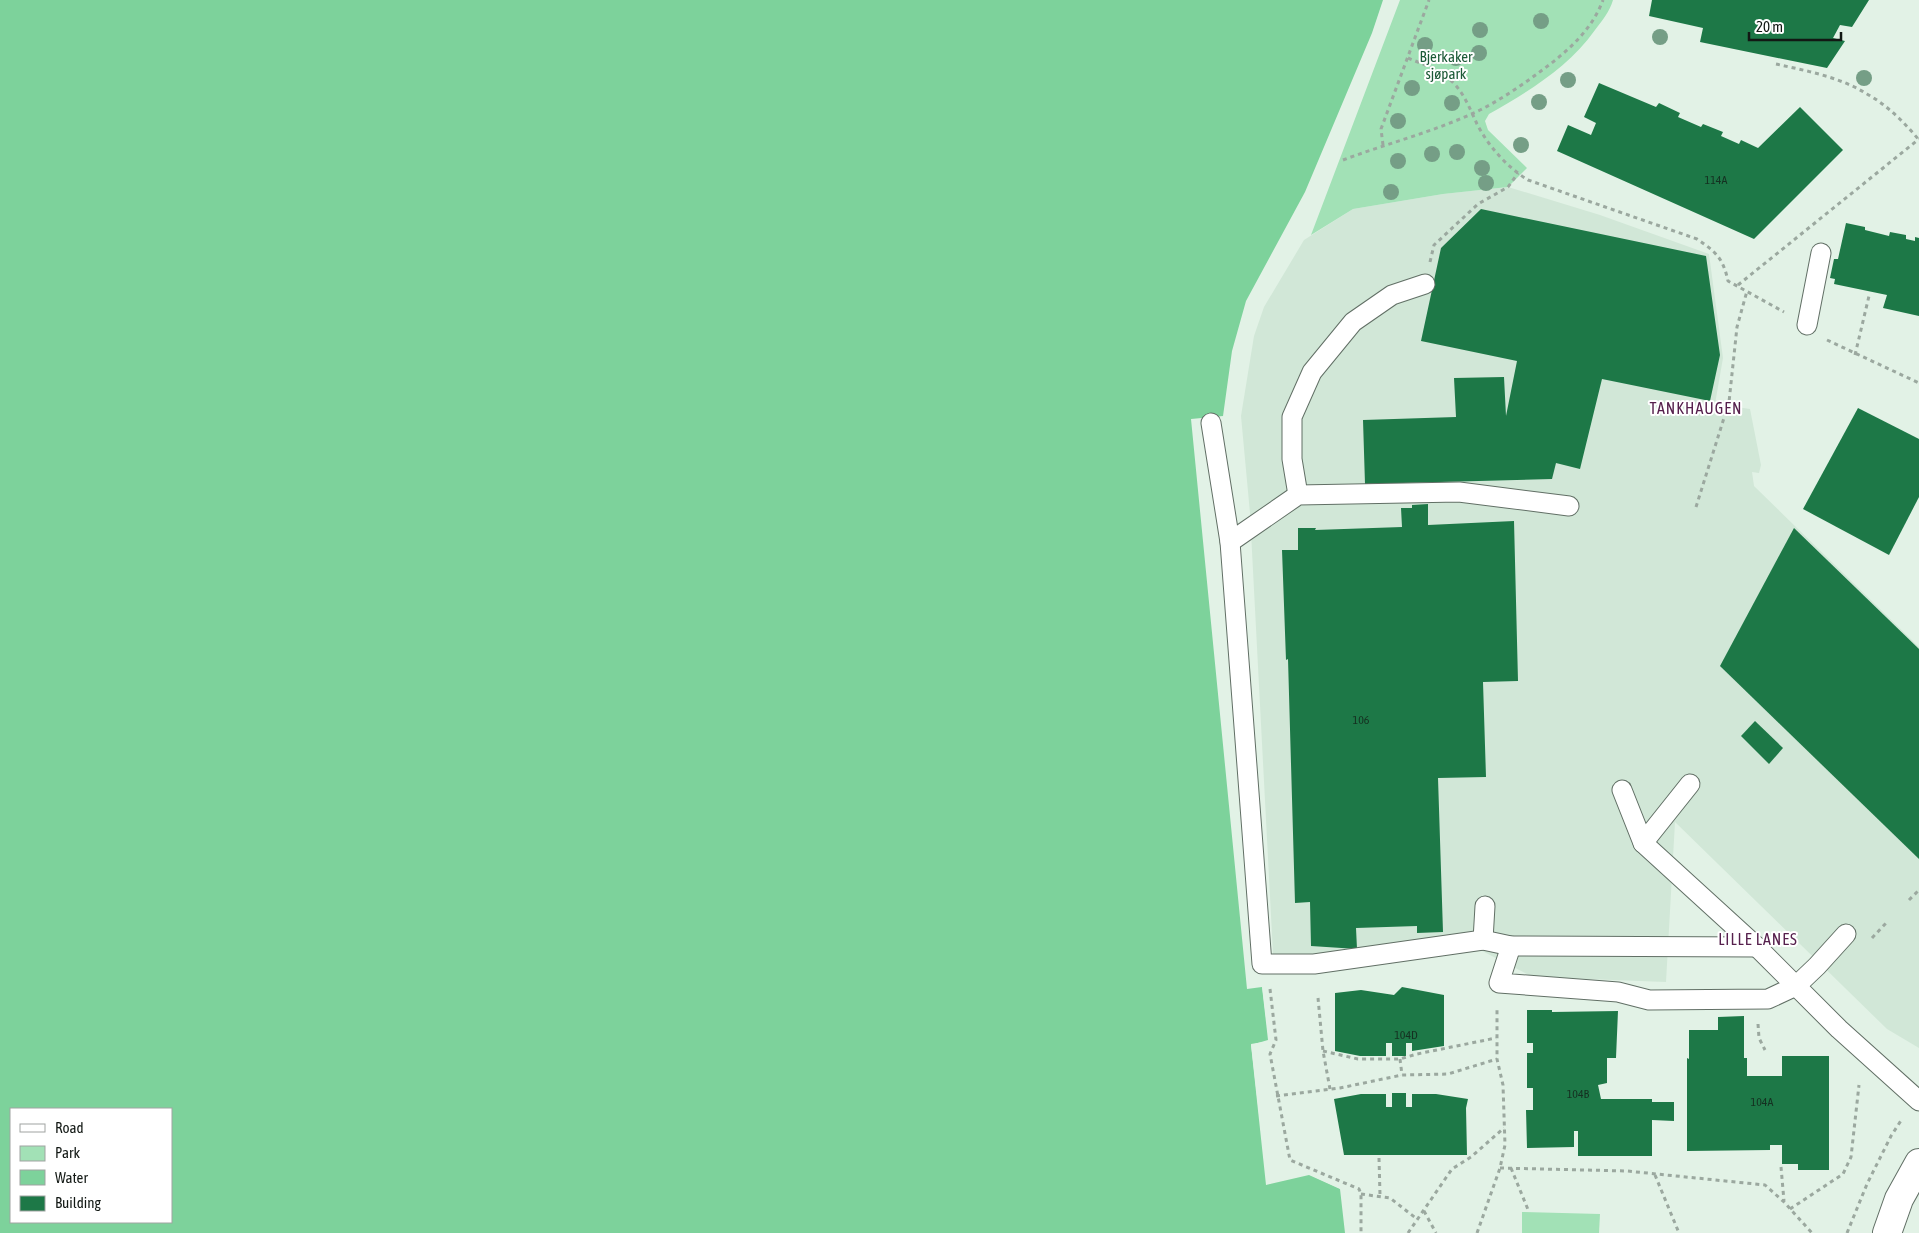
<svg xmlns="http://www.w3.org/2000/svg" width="1919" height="1233" viewBox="0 0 1919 1233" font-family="'Asap Condensed',sans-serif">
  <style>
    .built { fill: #d1e7d7 }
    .green { fill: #a2e1b6 }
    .water { fill: #7dd29b; fill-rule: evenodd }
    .pier { fill: #e2f2e6 }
    .building { fill: #1d7847 }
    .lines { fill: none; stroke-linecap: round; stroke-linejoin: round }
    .lane-casing { stroke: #616f65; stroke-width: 21 }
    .secondary-casing { stroke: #616f65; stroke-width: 30 }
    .path { stroke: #9ba89f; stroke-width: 3; stroke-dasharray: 4 4; stroke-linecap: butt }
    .lane { stroke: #fff; stroke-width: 19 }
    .secondary { stroke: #fff; stroke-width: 28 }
    .tree { fill: #759e86 }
    .labels { text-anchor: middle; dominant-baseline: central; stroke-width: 4; stroke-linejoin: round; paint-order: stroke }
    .number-label { font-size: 12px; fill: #153021 }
    .park-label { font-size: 15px; fill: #1c5a37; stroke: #fff }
    .neighbourhood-label { font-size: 16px; letter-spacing: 1px; fill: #56204d; stroke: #fff }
  </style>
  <rect width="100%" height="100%" fill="#e2f2e6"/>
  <path class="built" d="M 1508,187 L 1600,215 L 1709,254 L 1723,358 L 1715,404 L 1750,409 L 1761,465 L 1759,473 L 1752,472 L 1754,486 L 1919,647 L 1919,1048 L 1887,1029 L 1675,822 L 1666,982 L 1533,977 L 1451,935 L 1306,955 L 1273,954 L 1250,513 L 1241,416 L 1254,336 L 1264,307 L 1304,240 L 1353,209 L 1443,194 Z"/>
  <g class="green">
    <path d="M 1400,0 L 1613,0 C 1610,11 1602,21 1595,30 C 1568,68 1529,91 1489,114 L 1485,121 L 1488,130 L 1527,168 L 1508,187 L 1443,194 L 1353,209 L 1311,235 Z"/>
    <path d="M 1522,1212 L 1600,1214 L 1599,1233 L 1522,1233 Z"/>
  </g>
  <path class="water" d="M 0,0 L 1383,0 L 1372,33 L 1305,192 L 1246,301 L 1232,351 L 1223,416 L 1191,419 L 1247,989 L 1262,987 L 1268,1040 L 1251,1045 L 1266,1185 L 1309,1175 L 1340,1189 L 1345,1233 L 0,1233 ZM 11,1109 L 171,1109 L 171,1222 L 11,1222 Z"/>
  <path class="pier" d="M 1262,986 L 1264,987 L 1271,1041 L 1254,1046 L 1269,1182 L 1309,1172 L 1341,1187 L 1343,1190 L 1308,1174 L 1267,1184 L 1251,1044 L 1269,1041 Z"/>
  <g class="building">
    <path d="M 1652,0 L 1869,0 L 1852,27 L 1840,25 L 1833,38 L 1845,41 L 1827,68 L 1700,42 L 1703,28 L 1649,16 Z"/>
    <path d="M 1599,83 L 1656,107 L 1659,103 L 1680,113 L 1678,117 L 1701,127 L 1703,124 L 1723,132 L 1721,136 L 1739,144 L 1741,140 L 1758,148 L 1800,107 L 1843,150 L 1754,239 L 1557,151 L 1568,125 L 1591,135 L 1596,123 L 1584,117 Z"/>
    <path d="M 1481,209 L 1706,256 L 1720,355 L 1710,401 L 1602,379 L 1580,469 L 1556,463 L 1552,479 L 1365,484 L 1363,420 L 1456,417 L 1454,378 L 1504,377 L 1506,416 L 1517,361 L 1421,341 L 1441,248 Z"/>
    <path d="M 1846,223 L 1865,227 L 1865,230 L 1889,236 L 1890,232 L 1906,235 L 1906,239 L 1915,241 L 1915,237 L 1919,238 L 1919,316 L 1883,308 L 1887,295 L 1834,284 L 1835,279 L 1830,278 L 1834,259 L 1838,259 Z"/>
    <path d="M 1858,408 L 1919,439 L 1919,497 L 1889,555 L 1803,509 Z"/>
    <path d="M 1428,504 L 1428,525 L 1514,521 L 1518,681 L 1483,682 L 1486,777 L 1438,778 L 1443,932 L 1417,933 L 1417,926 L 1356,928 L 1357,949 L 1311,946 L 1310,902 L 1295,903 L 1288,659 L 1286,660 L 1282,550 L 1298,550 L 1298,528 L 1316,528 L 1315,530 L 1402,527 L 1401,508 L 1412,508 L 1412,505 Z"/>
    <path d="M 1794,528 L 1919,649 L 1919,859 L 1720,666 Z"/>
    <path d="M 1755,721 L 1783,748 L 1769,764 L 1741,736 Z"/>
    <path d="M 1402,987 L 1444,995 L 1444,1046 L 1412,1051 L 1412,1043 L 1406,1043 L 1406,1056 L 1392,1056 L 1392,1043 L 1386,1043 L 1386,1056 L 1360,1056 L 1335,1051 L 1335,993 L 1361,990 L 1394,995 Z"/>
    <path d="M 1527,1010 L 1552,1010 L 1552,1012 L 1618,1011 L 1616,1058 L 1607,1058 L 1607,1083 L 1598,1085 L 1601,1099 L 1652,1099 L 1652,1102 L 1674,1102 L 1674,1121 L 1652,1120 L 1652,1156 L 1578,1156 L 1578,1131 L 1574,1131 L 1574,1147 L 1527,1148 L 1526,1110 L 1533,1110 L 1533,1088 L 1527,1088 L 1527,1053 L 1533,1053 L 1533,1043 L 1527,1043 Z"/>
    <path d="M 1744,1016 L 1744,1058 L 1747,1058 L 1747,1076 L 1782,1076 L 1782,1056 L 1829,1056 L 1829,1170 L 1798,1170 L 1798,1164 L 1782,1164 L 1782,1145 L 1770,1145 L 1770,1150 L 1687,1151 L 1687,1058 L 1689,1059 L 1689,1030 L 1718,1030 L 1718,1017 Z"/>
    <path d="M 1392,1093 L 1406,1093 L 1406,1107 L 1412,1107 L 1412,1094 L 1436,1094 L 1468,1099 L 1466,1108 L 1467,1155 L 1344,1155 L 1334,1099 L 1361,1094 L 1386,1094 L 1386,1107 L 1392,1107 Z"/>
  </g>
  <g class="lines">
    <defs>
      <g id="lane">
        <path d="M 1807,325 L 1821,253"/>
        <path d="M 1211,423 L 1230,542 L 1262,964 L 1314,964 L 1483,940 L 1511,946 L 1757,947"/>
        <path d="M 1298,495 L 1292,459 L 1292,417 L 1312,372 L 1353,322 L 1392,295 L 1425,284"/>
        <path d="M 1230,542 L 1298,495 L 1459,492 L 1569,506"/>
        <path d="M 1622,790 L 1643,843 L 1757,947 L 1839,1029 L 1919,1101"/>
        <path d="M 1643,843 L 1690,784"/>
        <path d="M 1483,940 L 1485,906"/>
        <path d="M 1511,946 L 1499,983 L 1618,992 L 1649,1000 L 1768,999 L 1796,986 L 1817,966 L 1846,934"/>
      </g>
      <path id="secondary" d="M 1887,1233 L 1899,1199 L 1919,1163"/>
    </defs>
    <use href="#lane" class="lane-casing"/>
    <use href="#secondary" class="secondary-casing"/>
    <g class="path">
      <path d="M 1408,58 C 1422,64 1438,69 1449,79 C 1463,90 1470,109 1477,124 C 1489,147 1507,167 1528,180 L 1697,239 C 1716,252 1723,258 1728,281 L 1784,312"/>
      <path d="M 1776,64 C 1807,71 1840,77 1867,94 C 1887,105 1904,122 1919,140"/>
      <path d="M 1383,145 L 1381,129 L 1429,0"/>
      <path d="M 1343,160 C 1388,143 1437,131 1480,110 C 1502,99 1522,85 1541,71 C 1567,52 1592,30 1603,0"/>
      <path d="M 1430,262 L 1434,245 L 1478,204 L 1508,187 L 1518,173"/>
      <path d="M 1738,285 L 1919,139"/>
      <path d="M 1827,340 L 1919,383"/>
      <path d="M 1855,355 L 1869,296"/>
      <path d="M 1696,507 L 1729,402 L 1737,327 L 1747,291"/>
      <path d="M 1909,900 L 1919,890"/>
      <path d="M 1872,938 L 1887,922"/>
      <path d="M 1270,989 L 1276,1040 L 1270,1054 L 1290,1160 L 1359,1189 L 1361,1194 L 1361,1233"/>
      <path d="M 1318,998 L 1323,1051 L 1330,1089"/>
      <path d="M 1758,1024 L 1759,1038 L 1765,1050"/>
      <path d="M 1323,1051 L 1358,1059 L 1400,1059 L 1417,1054 L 1496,1038"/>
      <path d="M 1400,1059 L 1402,1075"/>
      <path d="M 1276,1096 L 1340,1088 L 1402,1075 L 1448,1074 L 1497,1059"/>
      <path d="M 1379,1158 L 1380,1195"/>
      <path d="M 1781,1167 L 1784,1201"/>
      <path d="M 1500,1168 L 1627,1171 L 1765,1185 L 1784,1202 L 1812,1233"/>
      <path d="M 1511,1168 L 1529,1212"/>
      <path d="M 1655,1175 L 1679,1233"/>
      <path d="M 1361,1194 L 1390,1198 L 1417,1219"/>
      <path d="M 1790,1209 L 1843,1174 L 1851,1157 L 1859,1085"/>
      <path d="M 1424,1211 L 1436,1233"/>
      <path d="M 1408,1233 L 1452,1169 L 1471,1157 L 1504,1128"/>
      <path d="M 1477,1233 L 1500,1168 L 1505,1145 L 1503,1085 L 1497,1059 L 1497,1008"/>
      <path d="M 1847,1233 L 1867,1184 L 1891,1136 L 1902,1119"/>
    </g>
    <use href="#lane" class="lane"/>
    <use href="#secondary" class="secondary"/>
  </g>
  <g class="tree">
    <circle cx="1541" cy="21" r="8"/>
    <circle cx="1480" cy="30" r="8"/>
    <circle cx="1660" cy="37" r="8"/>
    <circle cx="1425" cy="45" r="8"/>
    <circle cx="1479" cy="53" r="8"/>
    <circle cx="1456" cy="58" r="8"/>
    <circle cx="1864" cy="78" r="8"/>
    <circle cx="1568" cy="80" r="8"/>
    <circle cx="1412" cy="88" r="8"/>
    <circle cx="1539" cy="102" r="8"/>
    <circle cx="1452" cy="103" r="8"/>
    <circle cx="1398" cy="121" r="8"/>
    <circle cx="1521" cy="145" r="8"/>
    <circle cx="1457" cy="152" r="8"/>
    <circle cx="1432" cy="154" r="8"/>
    <circle cx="1398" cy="161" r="8"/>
    <circle cx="1482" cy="168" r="8"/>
    <circle cx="1486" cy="183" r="8"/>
    <circle cx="1391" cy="192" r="8"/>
  </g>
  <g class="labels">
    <g class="number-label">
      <text x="1716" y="180">114A</text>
      <text x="1361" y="720">106</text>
      <text x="1406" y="1035">104D</text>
      <text x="1578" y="1094">104B</text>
      <text x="1762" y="1102">104A</text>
    </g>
    <g class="park-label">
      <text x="1446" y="56">Bjerkaker<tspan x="1446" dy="17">sjøpark</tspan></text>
    </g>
    <g class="neighbourhood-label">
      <text x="1696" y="408">TANKHAUGEN</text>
      <text x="1758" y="939">LILLE LANES</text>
    </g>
  </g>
  <rect x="10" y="1108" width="162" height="115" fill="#ffffff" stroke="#a0a3a1"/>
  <rect x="20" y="1124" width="25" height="8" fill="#ffffff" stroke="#a0a3a1"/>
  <text x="55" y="1133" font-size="15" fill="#121814">Road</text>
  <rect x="20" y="1146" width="25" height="15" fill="#a2e1b6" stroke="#a0a3a1"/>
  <text x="55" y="1158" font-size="15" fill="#121814">Park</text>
  <rect x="20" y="1170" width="25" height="15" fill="#7dd29b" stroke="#a0a3a1"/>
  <text x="55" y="1183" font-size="15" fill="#121814">Water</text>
  <rect x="20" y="1196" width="25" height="15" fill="#1d7847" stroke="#a0a3a1"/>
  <text x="55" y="1208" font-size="15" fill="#121814">Building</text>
  <path d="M1749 32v8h92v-8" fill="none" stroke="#121814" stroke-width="2.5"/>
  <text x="1756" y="32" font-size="15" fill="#121814" stroke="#ffffff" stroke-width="4" paint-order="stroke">20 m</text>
</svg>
